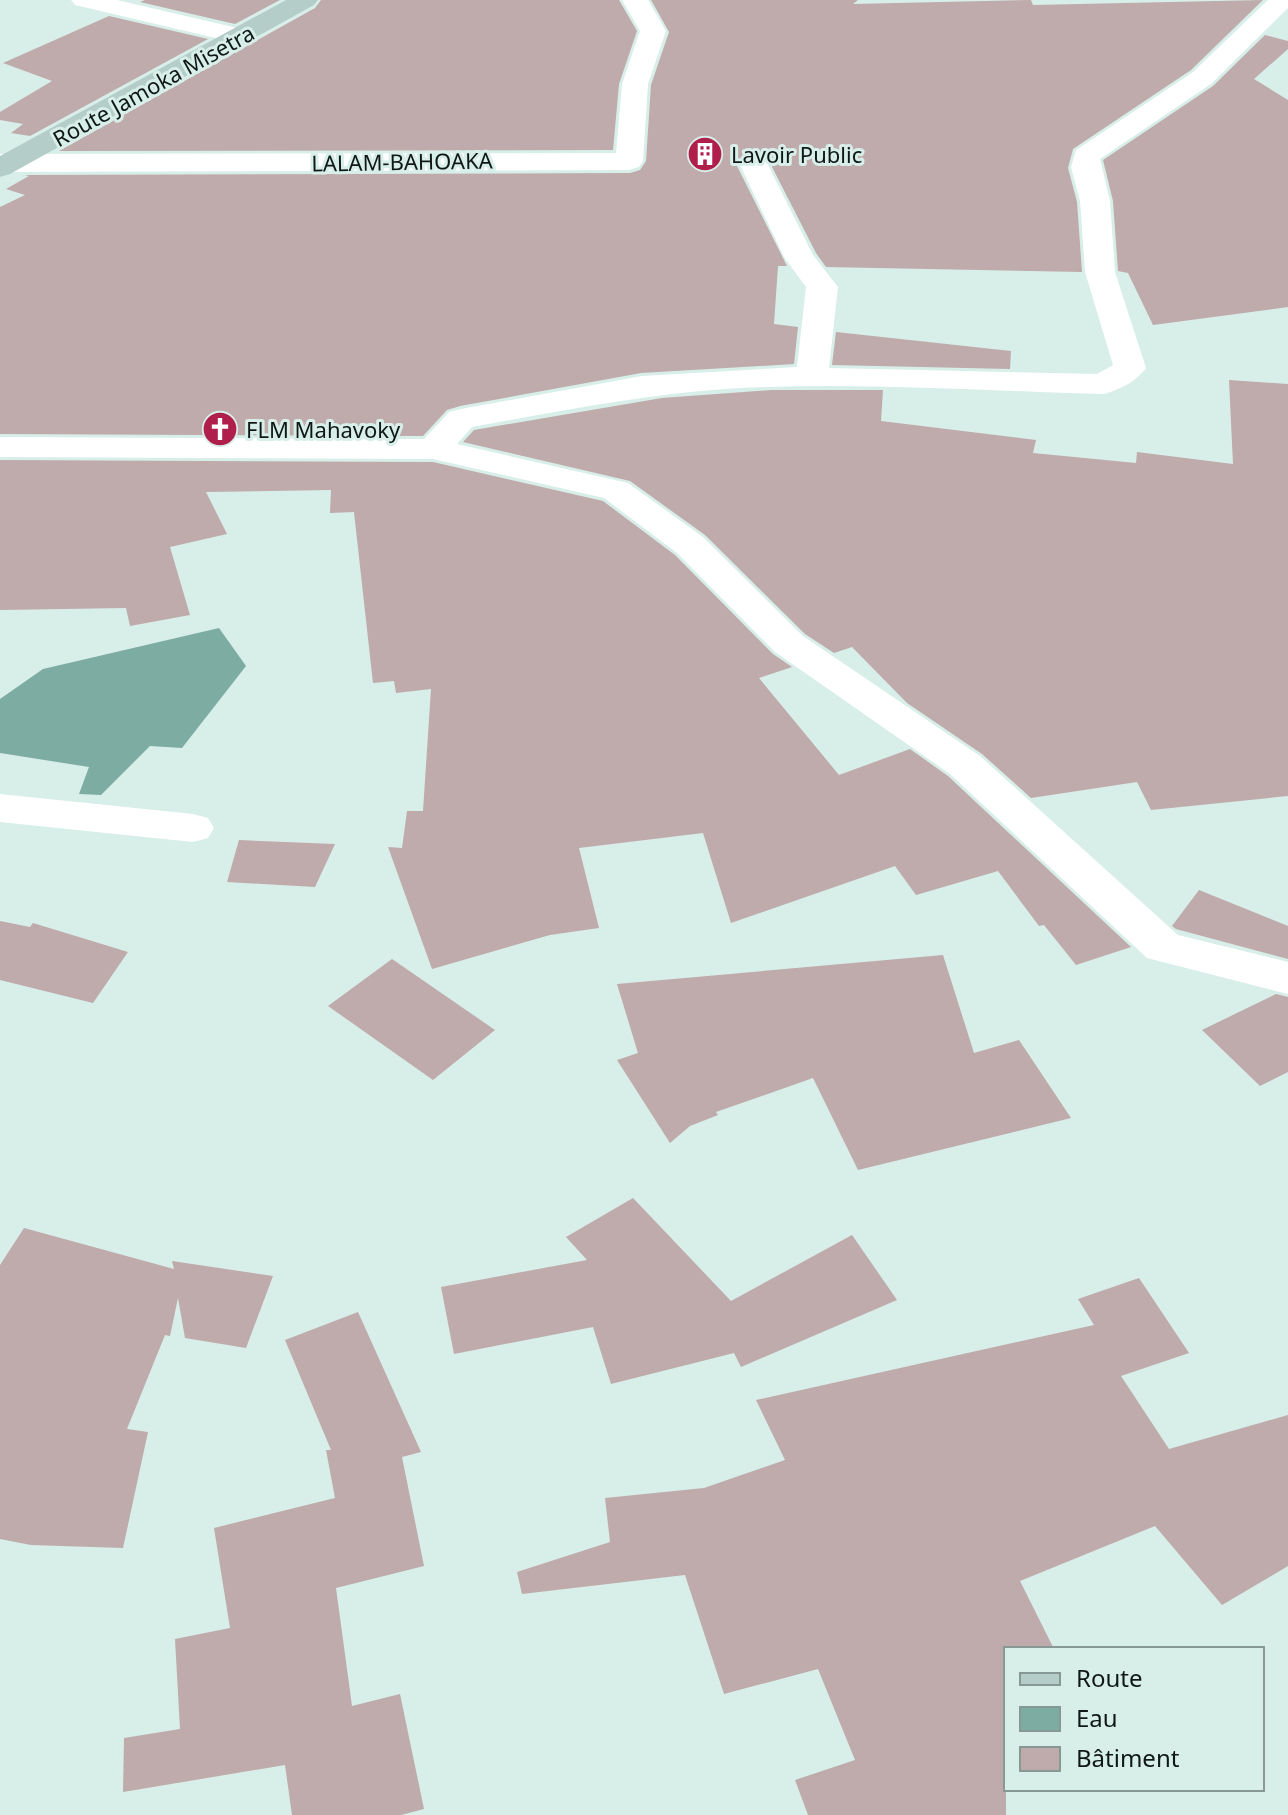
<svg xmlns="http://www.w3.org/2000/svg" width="1288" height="1815" viewBox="0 0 1288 1815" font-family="'Noto Sans',sans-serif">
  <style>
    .water { fill: #7daca2 }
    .building { fill: #bfaaac }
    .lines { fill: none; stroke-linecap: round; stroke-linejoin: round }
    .street { fill: #fff; fill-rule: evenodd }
    .secondary { fill: #b4cdc9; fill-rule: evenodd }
    .labels { text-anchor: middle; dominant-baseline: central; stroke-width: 6; stroke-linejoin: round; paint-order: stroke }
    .far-street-label { font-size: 22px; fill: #101817; stroke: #d8eee9 }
    .far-poi-label { font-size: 22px; fill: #101817; stroke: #d8eee9; text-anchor: start }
  </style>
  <rect width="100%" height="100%" fill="#d8eee9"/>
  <path class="water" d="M 219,628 L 246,666 L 182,748 L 150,746 L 101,795 L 79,794 L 89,767 L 0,753 L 0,699 L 43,669 Z"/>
  <g class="building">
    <path d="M 145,0 L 280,0 L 235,24 L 140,2 Z"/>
    <path d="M 321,0 L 619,0 L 637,31 L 619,84 L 613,150 L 59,151 L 315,8 Z"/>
    <path d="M 651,0 L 858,0 L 853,4 L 1031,0 L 1033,5 L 1263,0 L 1191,70 L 1073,149 L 1068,168 L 1077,202 L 1082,272 L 826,267 L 816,253 L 770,163 L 765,156 L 753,153 L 742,157 L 737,166 L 787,266 L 778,266 L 774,324 L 798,327 L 794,364 L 641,373 L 460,406 L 447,410 L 423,436 L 0,434 L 0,207 L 25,195 L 6,189 L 29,176 L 25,175 L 630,173 L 640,170 L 646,161 L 651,85 L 669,32 Z"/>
    <path d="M 109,16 L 208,39 L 30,136 L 11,133 L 23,124 L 0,120 L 0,112 L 52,81 L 3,63 Z"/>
    <path d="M 1265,35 L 1288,41 L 1288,49 L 1254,79 L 1288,100 L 1288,307 L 1153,325 L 1128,273 L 1118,271 L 1113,201 L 1103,160 L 1213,86 Z"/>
    <path d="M 836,332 L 1011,351 L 1010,369 L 832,365 Z"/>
    <path d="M 1229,380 L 1288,384 L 1288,796 L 1151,810 L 1137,782 L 1031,798 L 982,754 L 907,703 L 852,647 L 834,653 L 805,634 L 705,535 L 630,481 L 463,442 L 474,430 L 662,398 L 772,390 L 883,390 L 881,421 L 1036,440 L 1033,453 L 1136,463 L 1137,452 L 1233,464 Z"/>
    <path d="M 0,460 L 433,462 L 603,501 L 675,555 L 773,654 L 792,667 L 759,678 L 839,775 L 910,749 L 948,776 L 1131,947 L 1076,965 L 1044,925 L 1039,926 L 998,871 L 916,895 L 895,866 L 731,923 L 703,833 L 579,848 L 599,928 L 550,935 L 432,969 L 388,847 L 402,848 L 407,811 L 423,811 L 431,689 L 396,693 L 394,681 L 373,683 L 354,512 L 330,513 L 331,490 L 206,492 L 227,534 L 170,547 L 190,615 L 130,626 L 126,608 L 0,610 Z"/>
    <path d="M 239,840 L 335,844 L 315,887 L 227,882 Z"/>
    <path d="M 1199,890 L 1288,926 L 1288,959 L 1176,929 L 1172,926 Z"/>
    <path d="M 0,921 L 30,927 L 33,923 L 128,952 L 93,1003 L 0,980 Z"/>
    <path d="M 943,955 L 974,1053 L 1019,1040 L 1071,1118 L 858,1170 L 813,1078 L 716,1112 L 718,1115 L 690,1126 L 670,1143 L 617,1060 L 638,1053 L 617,984 Z"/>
    <path d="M 392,959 L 495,1030 L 433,1080 L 328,1006 Z"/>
    <path d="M 1276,994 L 1288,997 L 1288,1072 L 1260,1086 L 1202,1030 Z"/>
    <path d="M 633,1198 L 731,1301 L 852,1235 L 897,1300 L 741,1367 L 734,1353 L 611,1384 L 593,1327 L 454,1354 L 441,1287 L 587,1260 L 566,1237 Z"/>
    <path d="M 24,1228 L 174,1269 L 172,1261 L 273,1276 L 246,1348 L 185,1338 L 178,1298 L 170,1336 L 165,1335 L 127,1429 L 148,1432 L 123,1548 L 31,1545 L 0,1539 L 0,1265 Z"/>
    <path d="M 1139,1278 L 1189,1353 L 1121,1376 L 1169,1449 L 1288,1415 L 1288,1566 L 1222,1605 L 1155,1526 L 1020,1581 L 1054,1649 L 1006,1649 L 1006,1815 L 808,1815 L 795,1780 L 855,1760 L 818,1669 L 724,1694 L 685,1575 L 522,1594 L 517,1572 L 610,1542 L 605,1498 L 704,1488 L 785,1460 L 756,1400 L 1094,1325 L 1078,1299 Z"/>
    <path d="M 358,1312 L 421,1452 L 402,1457 L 424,1566 L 336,1588 L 352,1706 L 400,1694 L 424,1809 L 401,1815 L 292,1815 L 285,1765 L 123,1792 L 124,1738 L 180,1729 L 175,1639 L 230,1628 L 214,1528 L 335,1498 L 326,1450 L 331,1450 L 285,1340 Z"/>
  </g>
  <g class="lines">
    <g class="street">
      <path d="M 71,0 L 117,0 L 250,31 L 254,36 L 250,41 L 241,44 L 75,5 Z"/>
      <path d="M 622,0 L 648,0 L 666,31 L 648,84 L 643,161 L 639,167 L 629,170 L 0,172 L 0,154 L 616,153 L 622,84 L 640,31 Z"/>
      <path d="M 1268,0 L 1288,0 L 1288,8 L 1211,84 L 1100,159 L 1110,201 L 1115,272 L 1146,368 C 1137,381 1119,390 1104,394 C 979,391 851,381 725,389 C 640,395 556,412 472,427 L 457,444 L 628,483 L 703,537 L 803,636 L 980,756 L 1178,935 L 1288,962 L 1288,994 L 1147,958 L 950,774 L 775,652 L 677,553 L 604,498 L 433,459 L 0,457 L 0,437 L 424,439 L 449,412 L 461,409 L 642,376 L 797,367 L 806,287 L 784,257 L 740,165 L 744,159 L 754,156 L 764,159 L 768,165 L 813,255 L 838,287 L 829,368 L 1097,374 L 1113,365 L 1085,272 L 1080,201 L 1071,167 L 1076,150 L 1193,72 Z"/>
      <path d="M 0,794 L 193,814 L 208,818 L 214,828 L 208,838 L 193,842 L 0,822 Z"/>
    </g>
    <path class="secondary" d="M 286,0 L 318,0 L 314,5 L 10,174 L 0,177 L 0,156 Z"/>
  </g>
  <defs>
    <symbol id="building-disc" viewBox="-11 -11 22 22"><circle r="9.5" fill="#b01e4b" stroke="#d8eee9"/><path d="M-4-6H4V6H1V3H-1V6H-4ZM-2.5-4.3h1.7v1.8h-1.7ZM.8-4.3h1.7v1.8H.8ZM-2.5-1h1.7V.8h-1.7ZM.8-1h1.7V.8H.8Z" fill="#fff"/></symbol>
    <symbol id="church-disc" viewBox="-11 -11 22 22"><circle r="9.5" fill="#b01e4b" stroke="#d8eee9"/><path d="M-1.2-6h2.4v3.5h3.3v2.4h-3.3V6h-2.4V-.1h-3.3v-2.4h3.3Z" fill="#fff"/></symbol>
  </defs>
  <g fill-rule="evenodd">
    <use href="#building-disc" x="685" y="134" width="40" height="40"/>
    <use href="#church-disc" x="200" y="409" width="40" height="40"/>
  </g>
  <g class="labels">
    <g class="far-street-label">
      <text transform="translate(153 85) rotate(-29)">Route Jamoka Misetra</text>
      <text transform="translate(402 161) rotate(-1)">LALAM-BAHOAKA</text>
    </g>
    <g class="far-poi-label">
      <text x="731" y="154">Lavoir Public</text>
      <text x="246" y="429">FLM Mahavoky</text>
    </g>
  </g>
  <rect x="1004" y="1647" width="260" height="144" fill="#d8eee9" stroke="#889895" stroke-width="2"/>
  <rect x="1020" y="1673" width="40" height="12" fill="#b4cdc9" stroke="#889895" stroke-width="2"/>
  <text x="1076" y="1687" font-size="24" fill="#101817">Route</text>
  <rect x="1020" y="1707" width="40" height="24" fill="#7daca2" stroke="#889895" stroke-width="2"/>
  <text x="1076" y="1727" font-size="24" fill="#101817">Eau</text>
  <rect x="1020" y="1747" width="40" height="24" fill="#bfaaac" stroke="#889895" stroke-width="2"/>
  <text x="1076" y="1767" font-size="24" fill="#101817">Bâtiment</text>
</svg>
